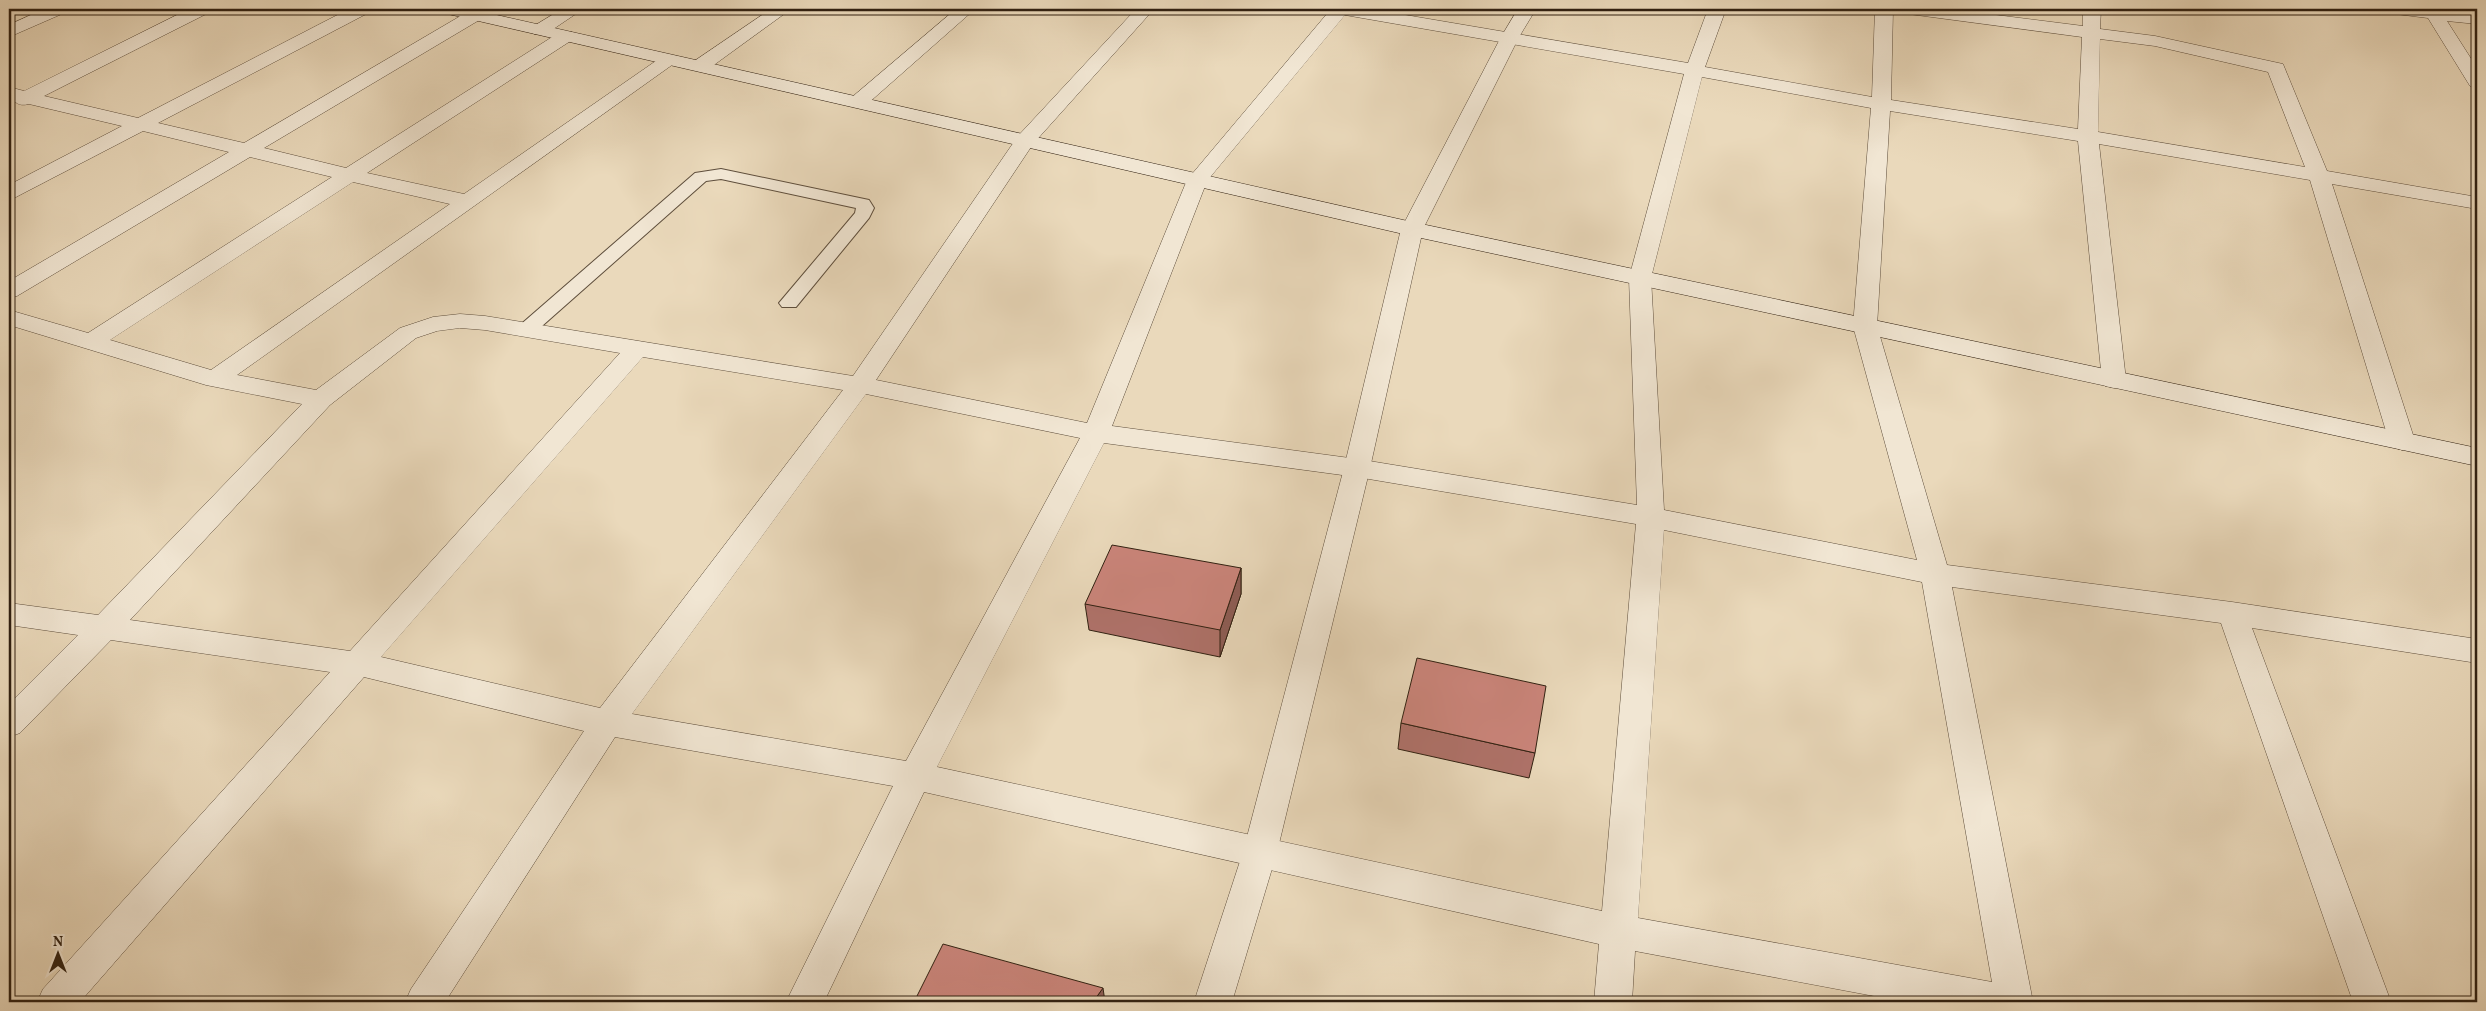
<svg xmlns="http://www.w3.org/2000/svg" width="2486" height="1011" viewBox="0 0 2486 1011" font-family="Vollkorn,serif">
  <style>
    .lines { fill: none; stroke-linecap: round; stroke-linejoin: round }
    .service-casing { stroke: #5e4e3c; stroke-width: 2 }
    .minor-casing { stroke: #5e4e3c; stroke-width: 1 }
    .tertiary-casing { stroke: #5e4e3c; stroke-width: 1 }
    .secondary-casing { stroke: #302011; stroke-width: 1 }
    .service { fill: #f1e6d3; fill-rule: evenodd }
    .minor { fill: #f1e6d3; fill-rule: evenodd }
    .tertiary { fill: #f1e6d3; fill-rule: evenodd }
    .secondary { fill: #f1e6d3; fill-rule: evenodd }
    .wall { fill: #af726a; stroke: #302011 }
    .shaded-wall { fill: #8e5d56; stroke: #302011 }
    .building { fill: #cb857b; stroke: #302011 }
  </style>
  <rect width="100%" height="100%" fill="#ead9bb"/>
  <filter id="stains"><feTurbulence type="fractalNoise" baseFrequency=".004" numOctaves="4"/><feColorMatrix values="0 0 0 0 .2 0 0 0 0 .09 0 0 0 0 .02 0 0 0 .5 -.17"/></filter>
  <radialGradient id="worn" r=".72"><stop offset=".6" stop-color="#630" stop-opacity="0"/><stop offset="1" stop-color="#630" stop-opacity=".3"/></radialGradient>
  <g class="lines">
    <defs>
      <path id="service" d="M 721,169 L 869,200 L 874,208 L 869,218 L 796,307 L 782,307 L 779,303 L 855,213 L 856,208 L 721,179 L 706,181 L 533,334 L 526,336 L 519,334 L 516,330 L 519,326 L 695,173 Z"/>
      <g id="minor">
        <path d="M 44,9 L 67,9 L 64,13 L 9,37 L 9,25 Z"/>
        <path d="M 189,9 L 211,9 L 208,13 L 44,96 L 138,118 L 349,9 L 371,9 L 368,13 L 158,123 L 244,143 L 469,11 L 481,11 L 484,15 L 481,19 L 264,148 L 346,168 L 560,32 L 572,32 L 575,36 L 572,40 L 367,173 L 464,194 L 663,56 L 677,56 L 679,60 L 237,375 L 316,390 L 400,328 L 433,317 L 460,314 L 485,316 L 853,376 L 1018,136 L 1136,9 L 1154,9 L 1033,144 L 876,380 L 1087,423 L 1187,180 L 1331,9 L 1370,9 L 1688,63 L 1708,9 L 1726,9 L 1705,67 L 1872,97 L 1875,9 L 1893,9 L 1891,100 L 2078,129 L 2082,37 L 1909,14 L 1903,13 L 1900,9 L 1948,9 L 2083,26 L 2083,9 L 2101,9 L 2100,29 L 2155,36 L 2283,64 L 2327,171 L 2477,197 L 2477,209 L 2332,184 L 2415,441 L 2411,447 L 2402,450 L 2393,447 L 2389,441 L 2310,180 L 2099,144 L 2126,380 L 2123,386 L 2114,388 L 2105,386 L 2102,380 L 2078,141 L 1890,111 L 1877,326 L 1947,565 L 2232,602 L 2477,639 L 2477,663 L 2252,628 L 2391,1002 L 2353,1002 L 2221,623 L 1952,587 L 2033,1002 L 1906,1002 L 1635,951 L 1632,1002 L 1594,1002 L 1599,944 L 924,792 L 824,1002 L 786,1002 L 893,786 L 615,737 L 445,1002 L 405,1002 L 411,989 L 584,731 L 364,677 L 80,1002 L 37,1002 L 43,989 L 330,672 L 111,640 L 20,733 L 9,737 L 9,704 L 78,635 L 9,625 L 9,603 L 98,615 L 302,404 L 206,385 L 9,325 L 9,310 L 88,333 L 332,177 L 250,157 L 17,296 L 9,298 L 9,281 L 229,152 L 143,131 L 16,197 L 9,199 L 9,185 L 122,126 L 29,104 C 17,107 17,101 9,99 L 9,87 L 24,91 ZM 1345,15 L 1684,74 L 1629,278 L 1637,505 L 1357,459 L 1112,426 L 1207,181 ZM 2100,39 L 2155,46 L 2268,72 L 2305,167 L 2098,132 ZM 1702,77 L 1871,108 L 1853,326 L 1917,560 L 1664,510 L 1651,278 ZM 353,182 L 450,204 L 211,370 L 110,340 ZM 460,328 L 485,330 L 620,353 L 350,651 L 130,620 L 330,405 L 416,338 L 437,331 ZM 643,357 L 843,390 L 600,708 L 381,657 ZM 866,394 L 1080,438 L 906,761 L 632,714 ZM 1104,443 L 1357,477 L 1636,524 L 1602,911 L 937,767 ZM 1664,530 L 1922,582 L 1992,982 L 1638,918 Z"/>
        <path d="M 562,9 L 583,9 L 546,34 L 534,34 L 531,30 L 534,26 Z"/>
        <path d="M 771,9 L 791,9 L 707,70 L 693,70 L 691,66 L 693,62 Z"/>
        <path d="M 956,9 L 975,9 L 865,106 L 851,106 L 848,102 L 851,98 Z"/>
        <path d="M 2385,9 L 2436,9 L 2477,14 L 2477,24 L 2447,21 L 2477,68 L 2477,88 L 2470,86 L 2428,18 L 2388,13 Z"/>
      </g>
      <path id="tertiary" d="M 1518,9 L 1536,9 L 1519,37 L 1423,229 L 1370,468 L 1277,852 L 1232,1002 L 1194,1002 L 1243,852 L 1344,468 L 1401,229 L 1501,37 Z"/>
      <path id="secondary" d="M 439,9 L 470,9 L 1412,222 L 2477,448 L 2477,466 L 1412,236 L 448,14 L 442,13 Z"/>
    </defs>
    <use href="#service" class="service-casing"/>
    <use href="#minor" class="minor-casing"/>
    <use href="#tertiary" class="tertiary-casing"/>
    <use href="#secondary" class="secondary-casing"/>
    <use href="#service" class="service"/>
    <use href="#minor" class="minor"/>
    <use href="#tertiary" class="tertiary"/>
    <use href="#secondary" class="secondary"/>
  </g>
  <g class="wall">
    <path d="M 1241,568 L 1241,594 L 1220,657 L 1089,630 L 1085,604 Z"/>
    <path d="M 1401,723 L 1535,753 L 1529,778 L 1398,749 Z"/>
  </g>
  <g class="shaded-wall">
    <path d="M 1241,568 L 1241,594 L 1220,657 L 1220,630 Z"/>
    <path d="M 1103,988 L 1105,1002 L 1093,1002 Z"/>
  </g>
  <g class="building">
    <path d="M 1112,545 L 1241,568 L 1220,630 L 1085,604 Z"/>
    <path d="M 1417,658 L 1546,686 L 1535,753 L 1401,723 Z"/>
    <path d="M 943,944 L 1103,988 L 1093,1002 L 914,1002 Z"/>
  </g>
  <rect width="2486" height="1011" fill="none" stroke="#ead9bb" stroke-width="30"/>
  <rect x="10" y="10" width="2466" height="991" fill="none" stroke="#302011" stroke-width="2.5"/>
  <rect x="15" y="15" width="2456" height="981" fill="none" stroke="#302011"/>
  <g transform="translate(58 954)" stroke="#f1e6d3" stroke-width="4" paint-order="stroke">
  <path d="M0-4L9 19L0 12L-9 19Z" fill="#302011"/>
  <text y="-8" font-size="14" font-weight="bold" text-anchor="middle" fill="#302011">N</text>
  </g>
  <rect width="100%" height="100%" filter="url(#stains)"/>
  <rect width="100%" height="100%" fill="url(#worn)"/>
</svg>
